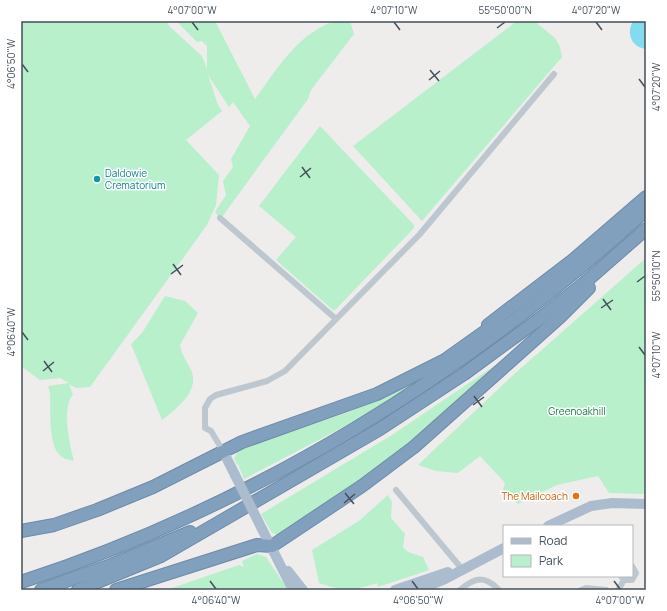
<svg xmlns="http://www.w3.org/2000/svg" width="667" height="611" viewBox="0 0 667 611" font-family="Manrope,sans-serif">
  <style>
    .green { fill: #b7f0cb }
    .water { fill: #82dbef }
    .lines { fill: none; stroke-linecap: round; stroke-linejoin: round }
    .motorway-casing { stroke: #6c8ba9; stroke-width: 14 }
    .minor { stroke: #bcc7cf; stroke-width: 6 }
    .primary { stroke: #aabccd; stroke-width: 10 }
    .motorway { stroke: #81a0be; stroke-width: 12 }
    .primary-bridge { stroke: #aabccd; stroke-width: 10 }
    .ticks { fill: none; stroke: #44505a; stroke-width: 1.5 }
    .culture-dot { fill: #0f9aa8; stroke: #fff; stroke-width: 1.5 }
    .food-dot { fill: #e8710a; stroke: #fff; stroke-width: 1.5 }
    .labels { text-anchor: middle; dominant-baseline: central; stroke-width: 3; stroke-linejoin: round; paint-order: stroke }
    .culture-label { font-size: 10px; fill: #0d838f; stroke: #fff; text-anchor: start }
    .park-label { font-size: 10px; fill: #137d45; stroke: #fff }
    .food-label { font-size: 10px; fill: #c56008; stroke: #fff; text-anchor: end }
    .neatline { fill: none; stroke: #44505a; stroke-width: 1.5 }
    .ticks-label { font-size: 10px; text-anchor: middle; fill: #44505a }
  </style>
  <rect width="100%" height="100%" fill="#efecec"/>
  <g class="green">
    <path d="M 21,21 L 166,21 L 170,27 L 202,56 L 207,69 L 207,46 L 202,41 L 197,42 L 176,21 L 215,21 L 255,99 C 277,69 296,36 332,22 C 337,20 345,21 350,21 L 354,34 L 311,90 L 308,99 L 222,217 L 218,216 L 215,212 L 226,195 L 223,181 L 233,167 L 231,159 L 250,126 L 233,102 L 229,107 L 208,75 L 218,105 L 222,111 L 186,140 L 219,175 L 216,205 L 207,225 L 90,387 L 76,388 L 69,384 L 73,395 C 61,407 70,446 74,461 C 70,460 64,459 62,457 C 47,447 51,409 50,393 L 48,386 L 69,383 L 60,378 L 40,380 L 21,366 Z"/>
    <path d="M 517,21 L 534,21 L 555,38 L 560,47 L 562,57 L 422,221 L 353,146 Z"/>
    <path d="M 320,126 L 414,225 L 414,228 L 334,311 L 276,260 L 296,237 L 259,206 Z"/>
    <path d="M 646,258 L 646,494 L 609,493 L 598,476 L 557,485 L 518,504 L 503,490 L 505,483 L 480,456 L 458,473 L 436,471 L 418,465 L 511,377 Z"/>
    <path d="M 165,296 L 185,301 L 198,313 L 180,345 C 182,355 186,360 190,368 C 202,390 177,408 162,420 L 131,344 L 142,333 Z"/>
    <path d="M 500,362 L 438,423 L 379,470 L 278,535 L 272,533 L 261,514 L 392,435 Z"/>
    <path d="M 408,385 L 410,386 L 349,424 L 244,479 L 238,464 L 237,465 L 234,458 L 239,449 L 349,412 Z"/>
    <path d="M 388,495 L 392,502 L 391,518 L 405,534 L 403,547 L 408,552 L 423,557 L 429,570 L 378,587 L 377,583 C 352,591 345,592 319,583 L 312,550 L 359,521 Z"/>
    <path d="M 257,554 L 266,557 L 288,590 L 166,590 L 239,565 L 244,567 L 242,561 Z"/>
  </g>
  <path class="water" d="M 633,21 L 646,21 L 646,49 C 631,47 626,33 633,21 Z"/>
  <g class="lines">
    <defs>
      <g id="motorway">
        <path d="M 488,325 L 573,260 L 646,197"/>
        <path d="M 21,531 L 54,525 L 97,510 L 153,487 L 242,442 L 377,394 L 445,360 L 497,323"/>
        <path d="M 21,582 C 254,506 466,375 646,210"/>
        <path d="M 41,590 L 111,565 L 190,532"/>
        <path d="M 78,590 L 161,556 L 380,429 L 464,374 L 538,320 L 582,285 L 646,229"/>
        <path d="M 116,590 L 257,545 L 272,546 L 362,486 L 414,447 L 560,317 L 589,288"/>
      </g>
    </defs>
    <use href="#motorway" class="motorway-casing"/>
    <g class="minor">
      <path d="M 220,218 L 336,319"/>
      <path d="M 223,451 L 211,431 L 205,428 L 205,408 L 210,399 L 216,395 L 267,381 L 285,371 L 420,234 L 554,74"/>
      <path d="M 396,490 L 462,569"/>
      <path d="M 621,576 L 624,580 L 632,580 L 636,573 L 632,566"/>
      <path d="M 460,590 C 475,577 485,575 499,590"/>
      <path d="M 581,590 L 586,588 L 606,590"/>
      <path d="M 618,590 L 624,580"/>
    </g>
    <g class="primary">
      <path d="M 223,451 L 235,475"/>
      <path d="M 548,526 L 591,506 L 612,503 L 646,504"/>
      <path d="M 262,529 L 293,590"/>
      <path d="M 288,571 L 303,590"/>
      <path d="M 395,590 L 448,572"/>
      <path d="M 419,590 L 443,580 L 504,548"/>
    </g>
    <use href="#motorway" class="motorway"/>
    <path class="primary-bridge" d="M 235,475 L 262,529"/>
  </g>
  <path class="ticks" d="M 192,22 L 198,30M 394,22 L 400,30M 596,22 L 602,30M 497,28 L 505,22M 22,64 L 28,72M 430,70 L 439,81M 639,79 L 645,87M 429,80 L 440,71M 302,167 L 310,178M 300,177 L 311,168M 173,264 L 181,275M 171,274 L 183,265M 637,282 L 645,276M 603,299 L 611,310M 601,308 L 613,300M 22,332 L 28,340M 639,347 L 645,355M 44,361 L 52,372M 43,371 L 54,362M 474,396 L 482,407M 473,405 L 484,397M 345,493 L 354,504M 344,503 L 355,494M 210,581 L 216,589M 412,581 L 418,589M 614,581 L 620,589"/>
  <circle class="culture-dot" cx="97" cy="179" r="4"/>
  <circle class="food-dot" cx="576" cy="496" r="4"/>
  <g class="labels">
    <g class="culture-label">
      <text x="105" y="173">Daldowie<tspan x="105" dy="12">Crematorium</tspan></text>
    </g>
    <g class="park-label">
      <text x="577" y="411">Greenoakhill</text>
    </g>
    <g class="food-label">
      <text x="568" y="496">The Mailcoach</text>
    </g>
  </g>
  <rect width="667" height="611" fill="none" stroke="#ffffff" stroke-width="44"/>
  <rect x="503" y="525" width="130" height="52" fill="#ffffff" stroke="#b4b9bd"/>
  <rect x="511" y="538" width="20" height="6" fill="#aabccd" stroke="#b4b9bd"/>
  <text x="539" y="545" font-size="12" fill="#44505a">Road</text>
  <rect x="511" y="555" width="20" height="12" fill="#b7f0cb" stroke="#b4b9bd"/>
  <text x="539" y="565" font-size="12" fill="#44505a">Park</text>
  <rect x="22" y="22" width="623" height="567" class="neatline"/>
  <g class="ticks-label">
    <text x="192" y="14">4°07'00"W</text>
    <text x="394" y="14">4°07'10"W</text>
    <text x="505" y="14">55°50'00"N</text>
    <text x="596" y="14">4°07'20"W</text>
    <text transform="translate(11 64) rotate(-90)" y="4">4°06'50"W</text>
    <text transform="translate(656 87) rotate(-90)" y="4">4°07'20"W</text>
    <text transform="translate(656 276) rotate(-90)" y="4">55°50'10"N</text>
    <text transform="translate(11 332) rotate(-90)" y="4">4°06'40"W</text>
    <text transform="translate(656 355) rotate(-90)" y="4">4°07'10"W</text>
    <text x="216" y="604">4°06'40"W</text>
    <text x="418" y="604">4°06'50"W</text>
    <text x="620" y="604">4°07'00"W</text>
  </g>
</svg>
